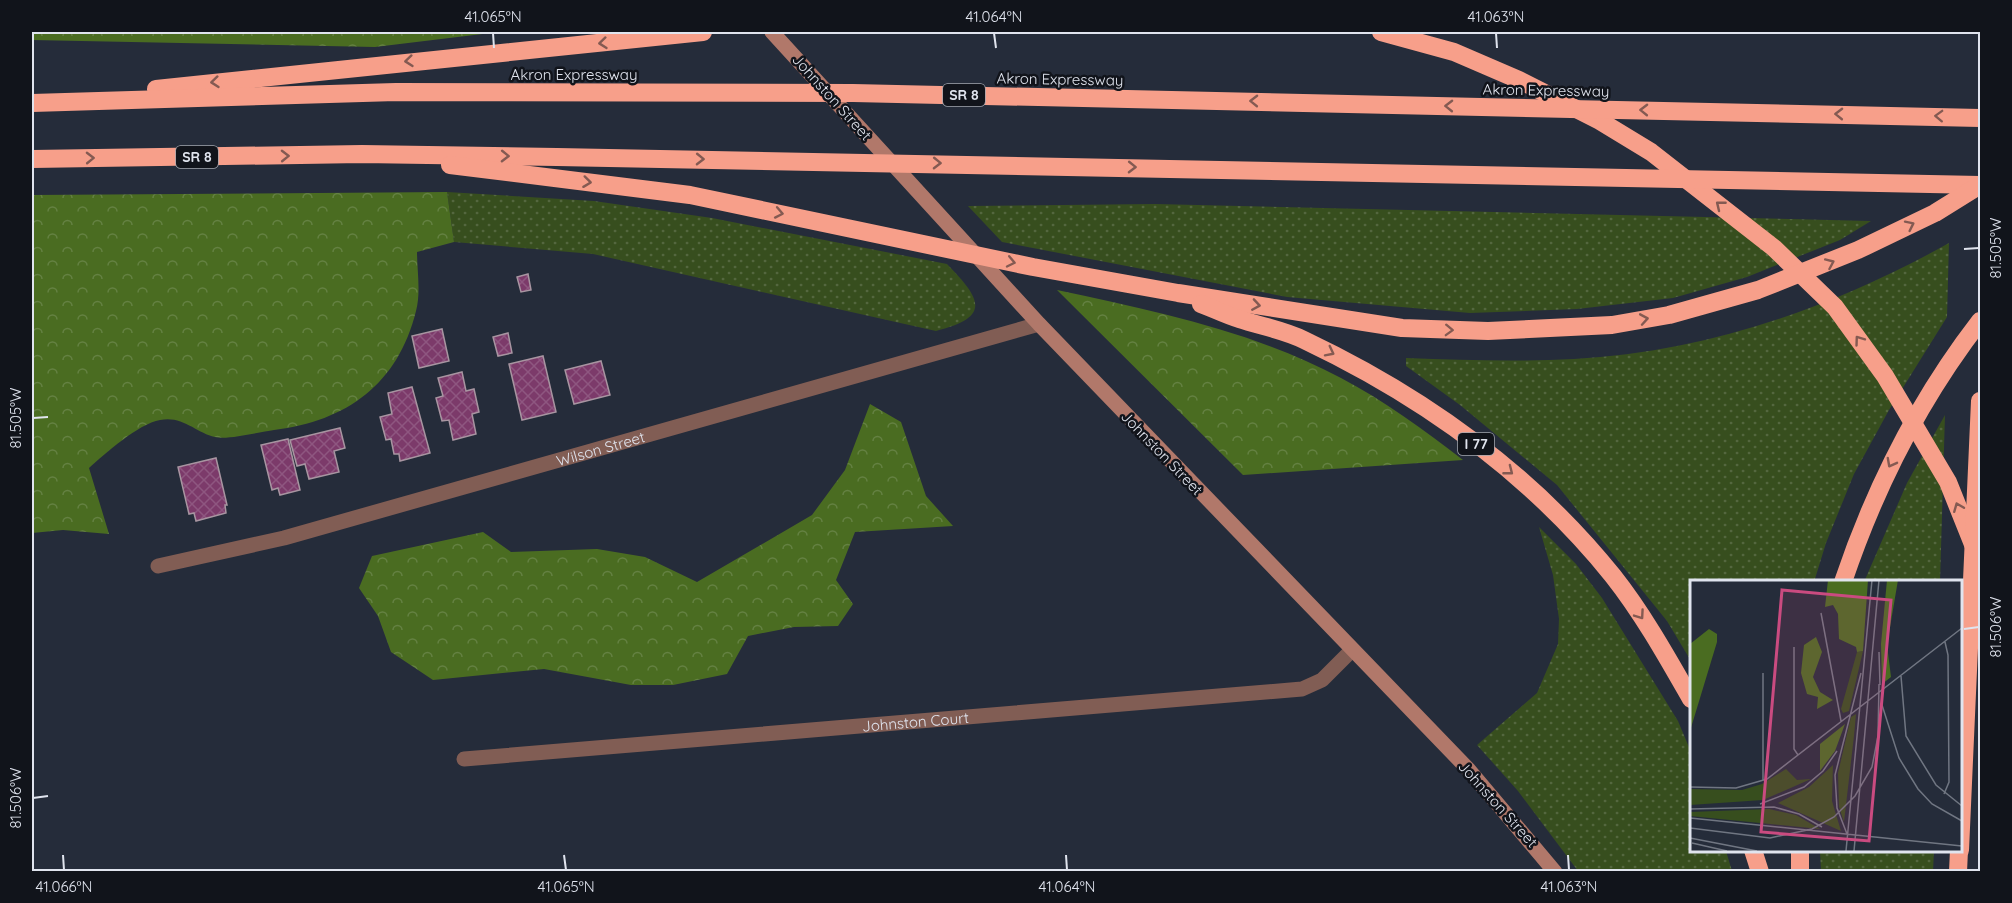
<svg xmlns="http://www.w3.org/2000/svg" width="2012" height="903" viewBox="0 0 2012 903" font-family="Quicksand,sans-serif">
  <style>
    .grass { fill: url(#grass-dots) }
    .forest { fill: url(#forest-crowns) }
    .building { fill: url(#building-cross-hatch); stroke: #a895a1; stroke-width: 1.5 }
    .lines { fill: none; stroke-linecap: round; stroke-linejoin: round }
    .minor { stroke: #815d54; stroke-width: 15 }
    .secondary { stroke: #b1786a; stroke-width: 15 }
    .motorway { stroke: #f79f8a; stroke-width: 18 }
    .oneway { stroke: #845a52 }
    .ticks { fill: none; stroke: #e0e4ee; stroke-width: 2 }
    .labels { text-anchor: middle; dominant-baseline: central; stroke-width: 5; stroke-linejoin: round; paint-order: stroke }
    .shield { fill: #11141b; stroke: #a2a6af; stroke-width: 1.5 }
    .shield-label { font-size: 14px; font-weight: bold; fill: #e0e4ee }
    .street-label { font-size: 15px; fill: #e0e4ee; stroke: #11141b }
    .inset-road { fill: none; stroke: #707682; stroke-width: 1.5 }
    .view { fill: #ca4b80; fill-opacity: 0.15; stroke: #ca4b80; stroke-width: 3 }
    .inset-edge { fill: none; stroke: #e0e4ee; stroke-width: 3 }
    .neatline { fill: none; stroke: #e0e4ee; stroke-width: 2 }
    .ticks-label { font-size: 15px; text-anchor: middle; fill: #e0e4ee }
  </style>
  <defs>
    <pattern id="grass-dots" width="8" height="8" patternUnits="userSpaceOnUse" patternTransform="scale(1.5)"><rect width="8" height="8" fill="#374e1e"/><path d="M2 2h.1M6 6h.1" fill="none" stroke="#54673f" stroke-width="1.8" stroke-linecap="round"/></pattern>
    <pattern id="forest-crowns" width="20" height="18" patternUnits="userSpaceOnUse" patternTransform="scale(1.5)"><rect width="20" height="18" fill="#4a6c21"/><path d="M2 6a3 3 0 1 1 6 0M12 15a3 3 0 1 1 6 0" fill="none" stroke="#648142"/></pattern>
    <pattern id="building-cross-hatch" width="8" height="8" patternUnits="userSpaceOnUse" patternTransform="scale(1.5)"><rect width="8" height="8" fill="#7c3a6a"/><path d="M0 0l8 8M0 8l8-8" fill="none" stroke="#8e5680"/></pattern>
  </defs>
  <rect width="100%" height="100%" fill="#252c3a"/>
  <g class="grass">
    <path d="M 447,192 L 594,201 L 712,218 L 947,264 C 980,298 993,317 936,331 L 593,254 L 454,242 Z"/>
    <path d="M 1155,204 L 1871,221 L 1840,240 L 1747,277 L 1673,298 L 1577,309 L 1470,313 L 1287,297 L 1002,242 L 968,206 Z"/>
    <path d="M 1949,243 L 1947,317 L 1889,410 L 1854,474 L 1826,543 L 1814,582 L 1691,582 L 1691,661 L 1667,621 L 1557,485 L 1460,405 L 1406,366 L 1406,358 C 1462,360 1518,362 1574,359 C 1706,352 1835,307 1949,243 Z"/>
    <path d="M 1945,415 L 1940,582 L 1864,582 L 1907,483 Z"/>
    <path d="M 1539,527 L 1576,564 L 1602,598 L 1678,721 L 1691,752 L 1691,850 L 1726,851 L 1732,871 L 1578,871 L 1518,791 L 1477,745 L 1537,693 L 1558,644 L 1559,619 L 1553,575 Z"/>
    <path d="M 1820,851 L 1934,851 L 1933,871 L 1821,871 Z"/>
  </g>
  <g class="forest">
    <path d="M 32,32 L 499,32 L 375,47 L 32,40 Z"/>
    <path d="M 447,192 L 454,242 L 417,252 C 417,270 421,293 416,311 C 398,384 347,421 274,430 C 259,432 228,440 215,437 C 197,433 182,415 160,420 C 138,424 106,453 89,468 L 109,534 L 63,530 L 32,533 L 32,195 Z"/>
    <path d="M 1057,290 C 1154,311 1253,331 1341,378 C 1385,401 1424,430 1463,460 L 1243,475 Z"/>
    <path d="M 870,404 L 901,422 L 926,496 L 953,526 L 855,532 L 836,580 L 853,604 L 838,626 L 794,627 L 748,636 L 727,674 L 673,685 L 631,685 L 544,669 L 433,680 L 391,652 L 378,616 L 359,588 L 372,556 L 483,532 L 511,552 L 597,549 L 645,557 L 697,582 L 812,515 L 845,470 Z"/>
  </g>
  <g class="building">
    <path d="M 528,274 L 531,290 L 521,292 L 517,277 Z"/>
    <path d="M 442,329 L 449,361 L 419,368 L 412,336 Z"/>
    <path d="M 508,333 L 512,353 L 498,356 L 493,337 Z"/>
    <path d="M 543,356 L 556,412 L 522,420 L 509,364 Z"/>
    <path d="M 601,361 L 610,395 L 574,404 L 565,370 Z"/>
    <path d="M 462,372 L 466,391 L 474,389 L 479,412 L 472,414 L 476,434 L 453,440 L 449,420 L 442,421 L 436,398 L 443,396 L 438,378 Z"/>
    <path d="M 412,387 L 430,453 L 400,461 L 399,454 L 394,454 L 391,439 L 386,440 L 380,417 L 392,414 L 388,393 Z"/>
    <path d="M 340,428 L 345,448 L 334,451 L 339,472 L 309,479 L 305,464 L 297,466 L 290,440 Z"/>
    <path d="M 288,439 L 300,490 L 280,495 L 278,488 L 272,490 L 261,445 Z"/>
    <path d="M 216,458 L 227,505 L 225,505 L 226,513 L 196,521 L 194,513 L 189,514 L 178,467 Z"/>
  </g>
  <g class="lines">
    <g class="minor">
      <path id="s1" d="M 158,566 L 284,538 L 1039,324"/>
      <path id="s2" d="M 464,759 L 1302,689 L 1322,680 L 1352,650"/>
    </g>
    <path class="secondary" d="M 772,32 L 1039,324 L 1469,770 L 1555,872"/>
    <g class="motorway">
      <path d="M 1381,32 L 1454,52 L 1519,80 L 1600,121 L 1651,152 L 1774,248 L 1835,307 L 1885,376 L 1948,482 L 1980,562"/>
      <path d="M 156,89 L 703,32"/>
      <path d="M 32,103 L 396,92 L 853,93 L 1980,118"/>
      <path d="M 32,159 L 362,154 L 557,157 L 1980,185"/>
      <path d="M 450,165 L 690,195 L 1033,267 L 1178,293 L 1402,328 L 1488,331 L 1612,325 L 1669,315 L 1758,290 L 1858,250 L 1935,213 L 1980,185"/>
      <path d="M 1201,304 C 1214,309 1226,315 1239,319 C 1260,326 1284,330 1304,340 C 1422,396 1531,474 1613,576 C 1643,614 1667,657 1691,699"/>
      <path d="M 1843,582 C 1875,487 1919,400 1980,321"/>
      <path d="M 1753,850 L 1760,872"/>
      <path d="M 1800,850 L 1800,872"/>
      <path d="M 1960,850 L 1980,401"/>
      <path d="M 1958,872 L 1959,850"/>
    </g>
  </g>
  <defs><path id="oneway-chevron" d="M-2-3.5L2.5 0L-2 3.5" fill="none" stroke-width="1.6" stroke-linecap="round" stroke-linejoin="round" transform="scale(1.5)"/></defs>
  <g class="oneway">
    <use href="#oneway-chevron" transform="translate(603 43) rotate(174)"/>
    <use href="#oneway-chevron" transform="translate(409 61) rotate(174)"/>
    <use href="#oneway-chevron" transform="translate(215 82) rotate(174)"/>
    <use href="#oneway-chevron" transform="translate(1254 101) rotate(-179)"/>
    <use href="#oneway-chevron" transform="translate(1449 106) rotate(-179)"/>
    <use href="#oneway-chevron" transform="translate(1644 110) rotate(-179)"/>
    <use href="#oneway-chevron" transform="translate(1839 114) rotate(-179)"/>
    <use href="#oneway-chevron" transform="translate(1939 116) rotate(-178)"/>
    <use href="#oneway-chevron" transform="translate(285 156) rotate(-1)"/>
    <use href="#oneway-chevron" transform="translate(505 156) rotate(1)"/>
    <use href="#oneway-chevron" transform="translate(90 158) rotate(-1)"/>
    <use href="#oneway-chevron" transform="translate(700 159) rotate(1)"/>
    <use href="#oneway-chevron" transform="translate(937 163) rotate(1)"/>
    <use href="#oneway-chevron" transform="translate(1132 167) rotate(1)"/>
    <use href="#oneway-chevron" transform="translate(587 182) rotate(7)"/>
    <use href="#oneway-chevron" transform="translate(1720 205) rotate(-141)"/>
    <use href="#oneway-chevron" transform="translate(779 213) rotate(11)"/>
    <use href="#oneway-chevron" transform="translate(1910 225) rotate(-26)"/>
    <use href="#oneway-chevron" transform="translate(1011 262) rotate(12)"/>
    <use href="#oneway-chevron" transform="translate(1830 263) rotate(-24)"/>
    <use href="#oneway-chevron" transform="translate(1256 305) rotate(9)"/>
    <use href="#oneway-chevron" transform="translate(1644 319) rotate(-10)"/>
    <use href="#oneway-chevron" transform="translate(1449 330) rotate(2)"/>
    <use href="#oneway-chevron" transform="translate(1859 340) rotate(-126)"/>
    <use href="#oneway-chevron" transform="translate(1330 352) rotate(27)"/>
    <use href="#oneway-chevron" transform="translate(1891 463) rotate(118)"/>
    <use href="#oneway-chevron" transform="translate(1509 471) rotate(38)"/>
    <use href="#oneway-chevron" transform="translate(1958 507) rotate(-112)"/>
    <use href="#oneway-chevron" transform="translate(1640 615) rotate(55)"/>
  </g>
  <path class="ticks" d="M 493,33 L 494,48M 994,33 L 996,48M 1496,33 L 1497,48M 1964,249 L 1979,248M 33,418 L 48,417M 1964,629 L 1979,627M 33,798 L 48,796M 63,855 L 64,870M 564,855 L 566,870M 1066,855 L 1067,870M 1568,855 L 1569,870"/>
  <g class="labels">
    <g class="shield">
      <rect x="943" y="84" width="42" height="22" rx="4.5"/>
      <rect x="176" y="146" width="42" height="22" rx="4.5"/>
      <rect x="1458" y="433" width="36" height="22" rx="4.5"/>
    </g>
    <g class="shield-label">
      <text x="964" y="95">SR 8</text>
      <text x="197" y="157">SR 8</text>
      <text x="1476" y="444">I 77</text>
    </g>
    <g class="street-label">
      <text x="574" y="74">Akron Expressway</text>
      <text transform="translate(1060 79) rotate(1)">Akron Expressway</text>
      <text transform="translate(1546 90) rotate(1)">Akron Expressway</text>
      <text transform="translate(832 97) rotate(48)">Johnston Street</text>
      <text stroke="none"><textPath href="#s1" startOffset="458">Wilson Street</textPath></text>
      <text transform="translate(1162 453) rotate(46)">Johnston Street</text>
      <text stroke="none"><textPath href="#s2" startOffset="453">Johnston Court</textPath></text>
      <text transform="translate(1498 804) rotate(48)">Johnston Street</text>
    </g>
  </g>
  <g transform="translate(1690 580)">
    <rect width="272" height="272" fill="#252c3a"/>
    <path d="M 173,71 L 159,131 L 153,133 L 151,129 L 167,72 ZM 166,134 L 164,156 L 154,242 L 149,227 L 148,193 L 161,137 ZM 143,185 L 142,221 L 151,251 L 88,223 L 119,207 ZM 96,189 L 107,200 L 121,199 L 73,220 L 0,225 L 0,209 L 52,210 L 72,204 ZM 79,229 L 106,235 L 130,249 L 0,236 L 0,232 Z" fill="#374e1e"/>
    <path d="M 138,0 L 178,0 L 173,71 L 167,72 L 166,67 L 149,59 L 148,34 L 143,25 L 135,27 ZM 197,0 L 208,0 L 197,65 L 201,97 L 192,104 L 191,64 ZM 19,49 L 27,54 L 27,62 L 0,151 L 0,64 ZM 126,57 L 132,72 L 123,97 L 130,112 L 143,120 L 127,129 L 128,117 L 117,114 L 111,93 L 114,65 ZM 155,144 L 145,171 L 130,191 L 130,164 Z" fill="#4a6c21"/>
    <path class="inset-road" d="M 131,33 L 151,141M 104,67 L 104,169 L 108,175M 189,72 L 190,105M 211,96 L 216,156 L 246,205 L 272,226M 192,125 L 209,178 L 228,209 L 242,224 L 272,241M 73,201 L 73,93M 0,207 L 46,208 L 77,199 L 272,48M 254,214 L 259,202 L 258,75 L 255,62M 70,224 L 114,207 L 133,191 L 147,171M 0,229 L 84,227 L 109,234 L 132,247M 0,238 L 272,266M 0,248 L 80,258 L 122,249 L 144,237 L 165,216 L 182,187 L 188,156 L 189,104M 157,254 L 147,228 L 145,195 L 171,93M 0,258 L 67,271M 2,263 L 37,271M 156,271 L 182,0M 164,271 L 189,0"/>
    <path class="view" d="M 92,10 L 201,20 L 179,261 L 71,252 Z"/>
    <rect width="272" height="272" class="inset-edge"/>
  </g>
  <rect width="2012" height="903" fill="none" stroke="#11141b" stroke-width="66"/>
  <rect x="33" y="33" width="1946" height="837" class="neatline"/>
  <g class="ticks-label">
    <text x="493" y="22">41.065°N</text>
    <text x="994" y="22">41.064°N</text>
    <text x="1496" y="22">41.063°N</text>
    <text transform="translate(1996 248) rotate(-90)" y="5">81.505°W</text>
    <text transform="translate(16 418) rotate(-90)" y="5">81.505°W</text>
    <text transform="translate(1996 627) rotate(-90)" y="5">81.506°W</text>
    <text transform="translate(16 798) rotate(-90)" y="5">81.506°W</text>
    <text x="64" y="892">41.066°N</text>
    <text x="566" y="892">41.065°N</text>
    <text x="1067" y="892">41.064°N</text>
    <text x="1569" y="892">41.063°N</text>
  </g>
</svg>
